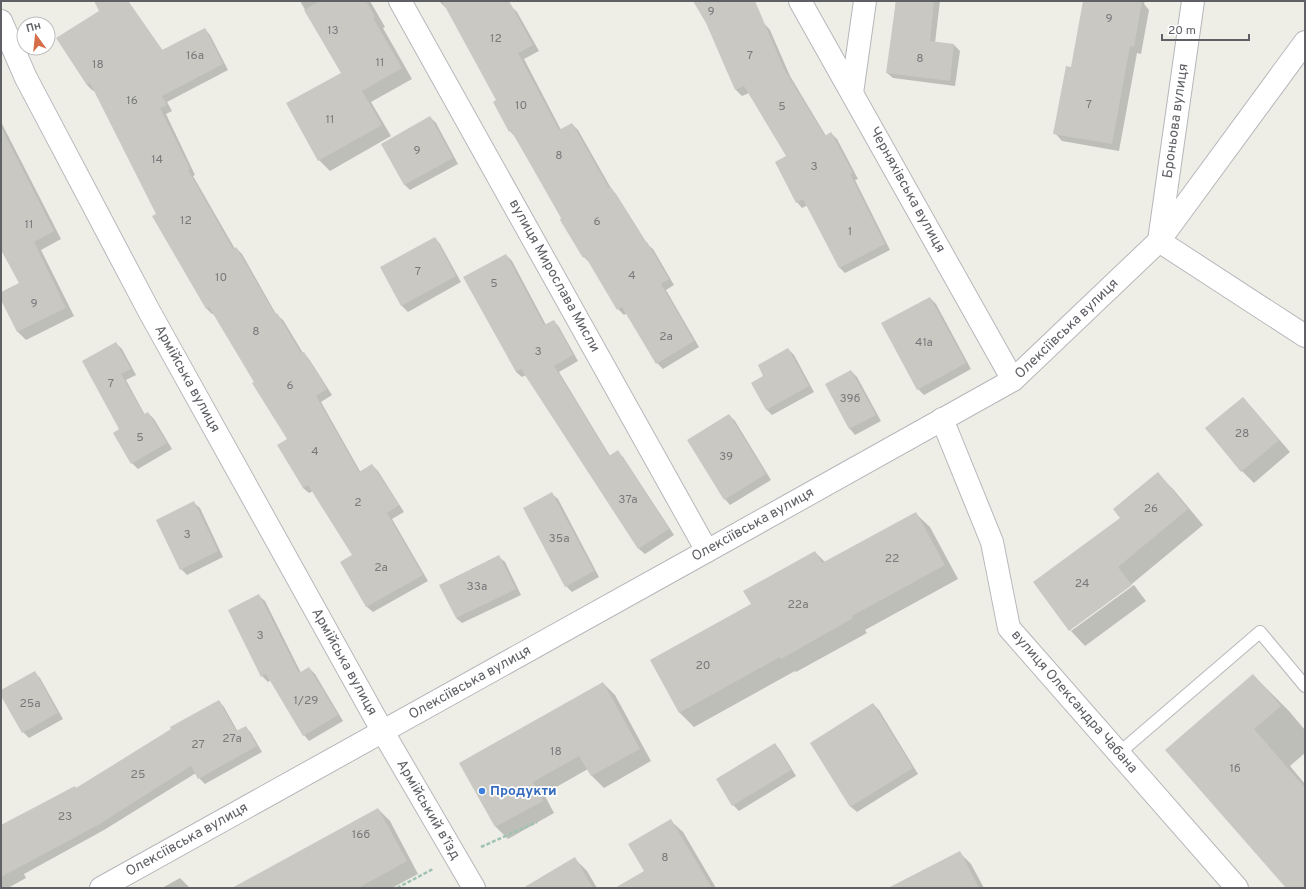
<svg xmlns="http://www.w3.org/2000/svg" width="1306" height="889" viewBox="0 0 1306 889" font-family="Overpass,sans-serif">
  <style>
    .shadow { fill: #0003 }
    .building { fill: #cac8c3 }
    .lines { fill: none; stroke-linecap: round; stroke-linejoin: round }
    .service-casing { stroke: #b6b7bb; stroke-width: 14 }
    .minor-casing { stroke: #b6b7bb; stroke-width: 24 }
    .tertiary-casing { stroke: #b6b7bb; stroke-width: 24 }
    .path { stroke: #a0c3b1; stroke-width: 2.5; stroke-dasharray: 4 2; stroke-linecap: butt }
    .service { stroke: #fff; stroke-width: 12 }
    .minor { stroke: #fff; stroke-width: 22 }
    .tertiary { stroke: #fff; stroke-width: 22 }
    .shop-dot { fill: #3f7fe0; stroke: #fff; stroke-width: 1.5 }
    .labels { text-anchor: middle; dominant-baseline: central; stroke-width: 3.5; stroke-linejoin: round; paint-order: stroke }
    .number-label { font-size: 12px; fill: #797a7c }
    .street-label { font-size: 14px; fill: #5e6065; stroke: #fff }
    .shop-label { font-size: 14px; font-weight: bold; fill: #366cbe; stroke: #fff; text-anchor: start }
  </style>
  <rect width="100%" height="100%" fill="#eeeee6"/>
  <g class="shadow">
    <path d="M 95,1 L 128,1 L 163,51 L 205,29 L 210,35 L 228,70 L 167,102 L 172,111 L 166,114 L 195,175 L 193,176 L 235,249 L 236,248 L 242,254 L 276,314 L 283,320 L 303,353 L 304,353 L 309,359 L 332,395 L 321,402 L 361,473 L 372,465 L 378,471 L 404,512 L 392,519 L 428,581 L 373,612 L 367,607 L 341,562 L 353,555 L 313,491 L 309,493 L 303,488 L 288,439 L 214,314 L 212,314 L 207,309 L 153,217 L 157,214 L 95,90 L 93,91 L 87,85 L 57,38 L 101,12 Z"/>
    <path d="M 300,1 L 370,1 L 385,27 L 383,28 L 412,79 L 371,102 L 391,136 L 330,171 L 319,160 L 342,73 Z"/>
    <path d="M 439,1 L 490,1 L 511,6 L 517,12 L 539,51 L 524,59 L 561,130 L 572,124 L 578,130 L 612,190 L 616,194 L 648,245 L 653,249 L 674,285 L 666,290 L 699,347 L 663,369 L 657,363 L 627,313 L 624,315 L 618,309 L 590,263 L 584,257 L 561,220 L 563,219 L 515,137 L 510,131 L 498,101 L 447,8 L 446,8 Z"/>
    <path d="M 694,1 L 744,1 L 770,30 L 790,76 L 826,136 L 831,133 L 837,139 L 858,179 L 855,180 L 890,250 L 845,273 L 839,267 L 808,205 L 802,208 L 797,202 L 788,156 L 749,93 L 742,96 L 736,90 L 716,44 L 719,43 Z"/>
    <path d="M 896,1 L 940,1 L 935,43 L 954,45 L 960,51 L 955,86 L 893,78 L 887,73 Z"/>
    <path d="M 1084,1 L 1145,1 L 1144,4 L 1149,10 L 1141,54 L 1137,53 L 1119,151 L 1062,141 L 1055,133 L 1072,68 Z"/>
    <path d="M 430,117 L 436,123 L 458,164 L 410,190 L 404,184 Z"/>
    <path d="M 1,122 L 61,239 L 41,250 L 74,316 L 26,340 L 18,332 L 1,298 L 1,293 L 20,283 L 1,248 Z"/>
    <path d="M 435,238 L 440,244 L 461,282 L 408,312 L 402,306 L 381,268 Z"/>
    <path d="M 506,255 L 512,261 L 546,325 L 554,321 L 559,327 L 578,361 L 559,372 L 610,456 L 617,452 L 623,457 L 674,535 L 645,554 L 639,549 L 526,375 L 522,377 L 516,372 Z"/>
    <path d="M 930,298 L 936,304 L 971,369 L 924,395 L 918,389 Z"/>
    <path d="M 116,343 L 122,349 L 136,375 L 126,380 L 145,415 L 148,413 L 154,419 L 172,449 L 138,469 L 132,463 L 121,429 Z"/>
    <path d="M 788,349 L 794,355 L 814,392 L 772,415 L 766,409 L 765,376 Z"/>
    <path d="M 851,371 L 857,377 L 881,421 L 855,435 L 850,429 L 826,385 Z"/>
    <path d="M 1243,398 L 1254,410 L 1290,452 L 1254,483 L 1242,471 L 1206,429 Z"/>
    <path d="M 729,415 L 735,421 L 771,480 L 730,505 L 725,499 Z"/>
    <path d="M 1158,474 L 1173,489 L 1203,525 L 1133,583 L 1071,629 L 1071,631 L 1134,585 L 1146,601 L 1085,646 L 1070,630 L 1035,582 L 1122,518 Z"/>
    <path d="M 552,494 L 558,499 L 599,577 L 572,592 L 566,586 Z"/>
    <path d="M 194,503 L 200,508 L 223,557 L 187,575 L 181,569 Z"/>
    <path d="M 915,513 L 930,527 L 958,579 L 865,630 L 867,633 L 796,672 L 795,671 L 694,727 L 680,713 L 651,660 L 752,605 L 815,552 L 826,563 Z"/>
    <path d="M 499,557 L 505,562 L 521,595 L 462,623 L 456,618 Z"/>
    <path d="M 259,596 L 265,601 L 301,673 L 309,668 L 315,674 L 343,721 L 309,741 L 304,735 L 271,680 L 268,682 L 262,676 Z"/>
    <path d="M 34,672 L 40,678 L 63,719 L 29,738 L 23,732 L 1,694 L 1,691 Z"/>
    <path d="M 1253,675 L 1289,711 L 1305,730 L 1305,753 L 1290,766 L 1305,784 L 1305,888 L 1287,888 L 1167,750 Z"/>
    <path d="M 603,683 L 615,695 L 651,761 L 604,788 L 592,776 L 588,769 L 544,794 L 554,813 L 508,839 L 496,827 L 460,764 Z"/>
    <path d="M 219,701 L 224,707 L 238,732 L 246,727 L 251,733 L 262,752 L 205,784 L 199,778 L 196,773 L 104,830 L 24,874 L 26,878 L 8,888 L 1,888 L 1,826 L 76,789 Z"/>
    <path d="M 873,704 L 879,710 L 918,774 L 857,812 L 851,807 L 811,743 Z"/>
    <path d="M 775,744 L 780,750 L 796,776 L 739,811 L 733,805 Z"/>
    <path d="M 378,809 L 390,821 L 418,874 L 392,888 L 241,888 Z"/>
    <path d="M 671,821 L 683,832 L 716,888 L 617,888 L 646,872 Z"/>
    <path d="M 959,852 L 971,864 L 984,888 L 893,888 Z"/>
    <path d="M 575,859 L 587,871 L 597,888 L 526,888 Z"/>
    <path d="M 180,878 L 190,888 L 162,888 Z"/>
  </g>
  <g class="building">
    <path d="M 94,1 L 128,1 L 162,50 L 205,28 L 223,64 L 162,96 L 167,105 L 160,108 L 190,169 L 188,170 L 233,249 L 236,247 L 275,314 L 277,313 L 301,353 L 304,352 L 327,389 L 316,396 L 359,472 L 372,464 L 399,505 L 387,513 L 423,575 L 366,607 L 340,562 L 352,555 L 308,485 L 303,488 L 277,445 L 287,439 L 252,383 L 254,382 L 209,307 L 206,309 L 152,216 L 156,214 L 90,83 L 87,85 L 56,38 L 99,11 Z"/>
    <path d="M 320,1 L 366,1 L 375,17 L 373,18 L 402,68 L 362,91 L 382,125 L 318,161 L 286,103 L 341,73 L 304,10 Z"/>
    <path d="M 442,1 L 509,1 L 533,45 L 518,53 L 559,130 L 572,123 L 609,188 L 611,187 L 646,243 L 647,242 L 669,279 L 661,284 L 694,341 L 656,364 L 622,307 L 617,310 L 585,256 L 583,258 L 560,220 L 561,218 L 511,130 L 509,132 L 493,102 L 496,100 Z"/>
    <path d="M 693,1 L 755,1 L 784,69 L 825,136 L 831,132 L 853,173 L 850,174 L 885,244 L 839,268 L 803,199 L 796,203 L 775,162 L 786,156 L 744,86 L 735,90 L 706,23 Z"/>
    <path d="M 896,1 L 934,1 L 930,41 L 954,44 L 950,81 L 886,73 Z"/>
    <path d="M 1083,1 L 1142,1 L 1134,47 L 1130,46 L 1112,144 L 1053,134 L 1066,66 L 1071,67 Z"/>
    <path d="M 430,116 L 453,158 L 404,185 L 381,144 Z"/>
    <path d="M 1,127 L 54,231 L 34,242 L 66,308 L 17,332 L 1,300 L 1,292 L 19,283 L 1,250 Z"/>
    <path d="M 435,237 L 456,276 L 401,306 L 380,267 Z"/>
    <path d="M 506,254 L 544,325 L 554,320 L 573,355 L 554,366 L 609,456 L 618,450 L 669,529 L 638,549 L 521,369 L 516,372 L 463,277 Z"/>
    <path d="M 930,297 L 966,363 L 917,390 L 881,323 Z"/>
    <path d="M 116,342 L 131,369 L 121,374 L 144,414 L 148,412 L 167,443 L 131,464 L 113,433 L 119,429 L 82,361 Z"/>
    <path d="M 788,348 L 809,386 L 766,410 L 751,383 L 763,376 L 758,365 Z"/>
    <path d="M 851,370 L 876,415 L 849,429 L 825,384 Z"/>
    <path d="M 1243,397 L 1279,440 L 1241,472 L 1205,428 Z"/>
    <path d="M 729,414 L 766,474 L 724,500 L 687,440 Z"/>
    <path d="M 1158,472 L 1188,509 L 1118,567 L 1132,585 L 1069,631 L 1033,582 L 1120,518 L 1113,509 Z"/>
    <path d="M 552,492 L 594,571 L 565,587 L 523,508 Z"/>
    <path d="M 194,501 L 218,551 L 180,570 L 156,520 Z"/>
    <path d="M 916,512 L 945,565 L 852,616 L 853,618 L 781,659 L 780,657 L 679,713 L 650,660 L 751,604 L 743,591 L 815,551 L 822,563 Z"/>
    <path d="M 499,555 L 516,589 L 456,618 L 439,585 Z"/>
    <path d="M 259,594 L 299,673 L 309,667 L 338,715 L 303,736 L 266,674 L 261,677 L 228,610 Z"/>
    <path d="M 35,671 L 58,713 L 22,733 L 1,696 L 1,690 Z"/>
    <path d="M 1253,674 L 1281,706 L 1254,729 L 1305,788 L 1305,888 L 1286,888 L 1165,750 Z"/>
    <path d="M 603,682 L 640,749 L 591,776 L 579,756 L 533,782 L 543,801 L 495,827 L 459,763 Z"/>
    <path d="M 219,700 L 236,731 L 246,726 L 257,746 L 198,779 L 191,766 L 98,825 L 1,877 L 1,825 L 75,786 L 76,788 L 171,729 L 170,727 Z"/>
    <path d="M 873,703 L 913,768 L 850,807 L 810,743 Z"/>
    <path d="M 775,743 L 791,770 L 732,806 L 716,779 Z"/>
    <path d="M 378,808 L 407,861 L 358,888 L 232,888 Z"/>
    <path d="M 671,819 L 712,888 L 615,888 L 644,871 L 628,844 Z"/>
    <path d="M 960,851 L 979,888 L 888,888 Z"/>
    <path d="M 575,857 L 593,888 L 523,888 Z"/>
  </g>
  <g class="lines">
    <defs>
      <path id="service" d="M 1119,753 L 1260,632 L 1305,686"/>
      <g id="minor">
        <path d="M 800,1 L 1013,380"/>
        <path d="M 1193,1 L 1159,241 L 1305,336"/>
        <path d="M 1,21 L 26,78 L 149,311 L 383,732 L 474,888"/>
        <path d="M 852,93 L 865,1"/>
        <path d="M 942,419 L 992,542 L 1009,628 L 1237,888"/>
        <path d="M 707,551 L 1013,380 L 1159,241 L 1305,42"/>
      </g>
      <path id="tertiary" d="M 101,888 L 707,551 L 400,1"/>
    </defs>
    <use href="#service" class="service-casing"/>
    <use href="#minor" class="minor-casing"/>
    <use href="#tertiary" class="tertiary-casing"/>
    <g class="path">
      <path d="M 481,847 L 537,822"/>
      <path d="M 397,888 L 433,869"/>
    </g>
    <use href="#service" class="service"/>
    <use href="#minor" class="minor"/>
    <use href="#tertiary" class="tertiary"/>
  </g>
  <circle class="shop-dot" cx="482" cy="791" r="4"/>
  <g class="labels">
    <g class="number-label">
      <text x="711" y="12">9</text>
      <text x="1109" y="19">9</text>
      <text x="333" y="31">13</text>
      <text x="496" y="39">12</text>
      <text x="195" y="56">16а</text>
      <text x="750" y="56">7</text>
      <text x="920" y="59">8</text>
      <text x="380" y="63">11</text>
      <text x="98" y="65">18</text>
      <text x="132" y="101">16</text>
      <text x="1089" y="105">7</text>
      <text x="521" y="106">10</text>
      <text x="782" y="107">5</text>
      <text x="330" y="120">11</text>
      <text x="417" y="151">9</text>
      <text x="559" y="156">8</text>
      <text x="157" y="160">14</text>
      <text x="814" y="167">3</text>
      <text x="186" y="221">12</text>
      <text x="597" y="222">6</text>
      <text x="29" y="225">11</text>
      <text x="850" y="232">1</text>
      <text x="418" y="272">7</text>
      <text x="632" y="276">4</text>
      <text x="221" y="278">10</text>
      <text x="494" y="284">5</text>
      <text x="34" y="304">9</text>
      <text x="256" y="332">8</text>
      <text x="666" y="337">2а</text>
      <text x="924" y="343">41а</text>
      <text x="538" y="352">3</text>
      <text x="111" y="384">7</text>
      <text x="290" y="386">6</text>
      <text x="850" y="399">39б</text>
      <text x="1242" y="434">28</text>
      <text x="140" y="438">5</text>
      <text x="315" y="452">4</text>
      <text x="726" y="457">39</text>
      <text x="628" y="500">37а</text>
      <text x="358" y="503">2</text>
      <text x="1151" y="509">26</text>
      <text x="187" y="535">3</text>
      <text x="559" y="539">35а</text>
      <text x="892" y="559">22</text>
      <text x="381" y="568">2а</text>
      <text x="1082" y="584">24</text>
      <text x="477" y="587">33а</text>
      <text x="798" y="605">22а</text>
      <text x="260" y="636">3</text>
      <text x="703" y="666">20</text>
      <text x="306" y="701">1/29</text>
      <text x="30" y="704">25а</text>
      <text x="232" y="739">27а</text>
      <text x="198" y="745">27</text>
      <text x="556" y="752">18</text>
      <text x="1235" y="769">1б</text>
      <text x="138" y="775">25</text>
      <text x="65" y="817">23</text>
      <text x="361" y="835">16б</text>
      <text x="665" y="858">8</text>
    </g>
    <g class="street-label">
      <text transform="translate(1176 121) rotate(-82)">Броньова вулиця</text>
      <text transform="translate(907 190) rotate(61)">Черняхівська вулиця</text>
      <text transform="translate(554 276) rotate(61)">вулиця Мирослава Мисли</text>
      <text transform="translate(1067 329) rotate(-44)">Олексіївська вулиця</text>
      <text transform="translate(187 379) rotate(61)">Армійська вулиця</text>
      <text transform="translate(753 525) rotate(-29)">Олексіївська вулиця</text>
      <text transform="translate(344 662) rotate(61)">Армійська вулиця</text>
      <text transform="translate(470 683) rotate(-29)">Олексіївська вулиця</text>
      <text transform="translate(1074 702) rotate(49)">вулиця Олександра Чабана</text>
      <text transform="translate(428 810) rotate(60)">Армійський в’їзд</text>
      <text transform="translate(187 840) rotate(-29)">Олексіївська вулиця</text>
    </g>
    <g class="shop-label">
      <text x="490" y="791">Продукти</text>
    </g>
  </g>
  <rect width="1306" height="889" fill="none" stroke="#5e6065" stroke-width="4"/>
  <g transform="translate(36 36) rotate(345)"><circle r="19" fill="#ffffff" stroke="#bfbfc1"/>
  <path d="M0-3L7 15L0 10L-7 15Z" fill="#d56d46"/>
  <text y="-6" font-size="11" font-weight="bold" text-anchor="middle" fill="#5e6065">Пн</text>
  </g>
  <path d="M1162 34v6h87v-6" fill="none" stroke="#5e6065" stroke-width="2"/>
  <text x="1168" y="34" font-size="12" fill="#5e6065" stroke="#ffffff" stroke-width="3" paint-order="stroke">20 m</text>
</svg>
